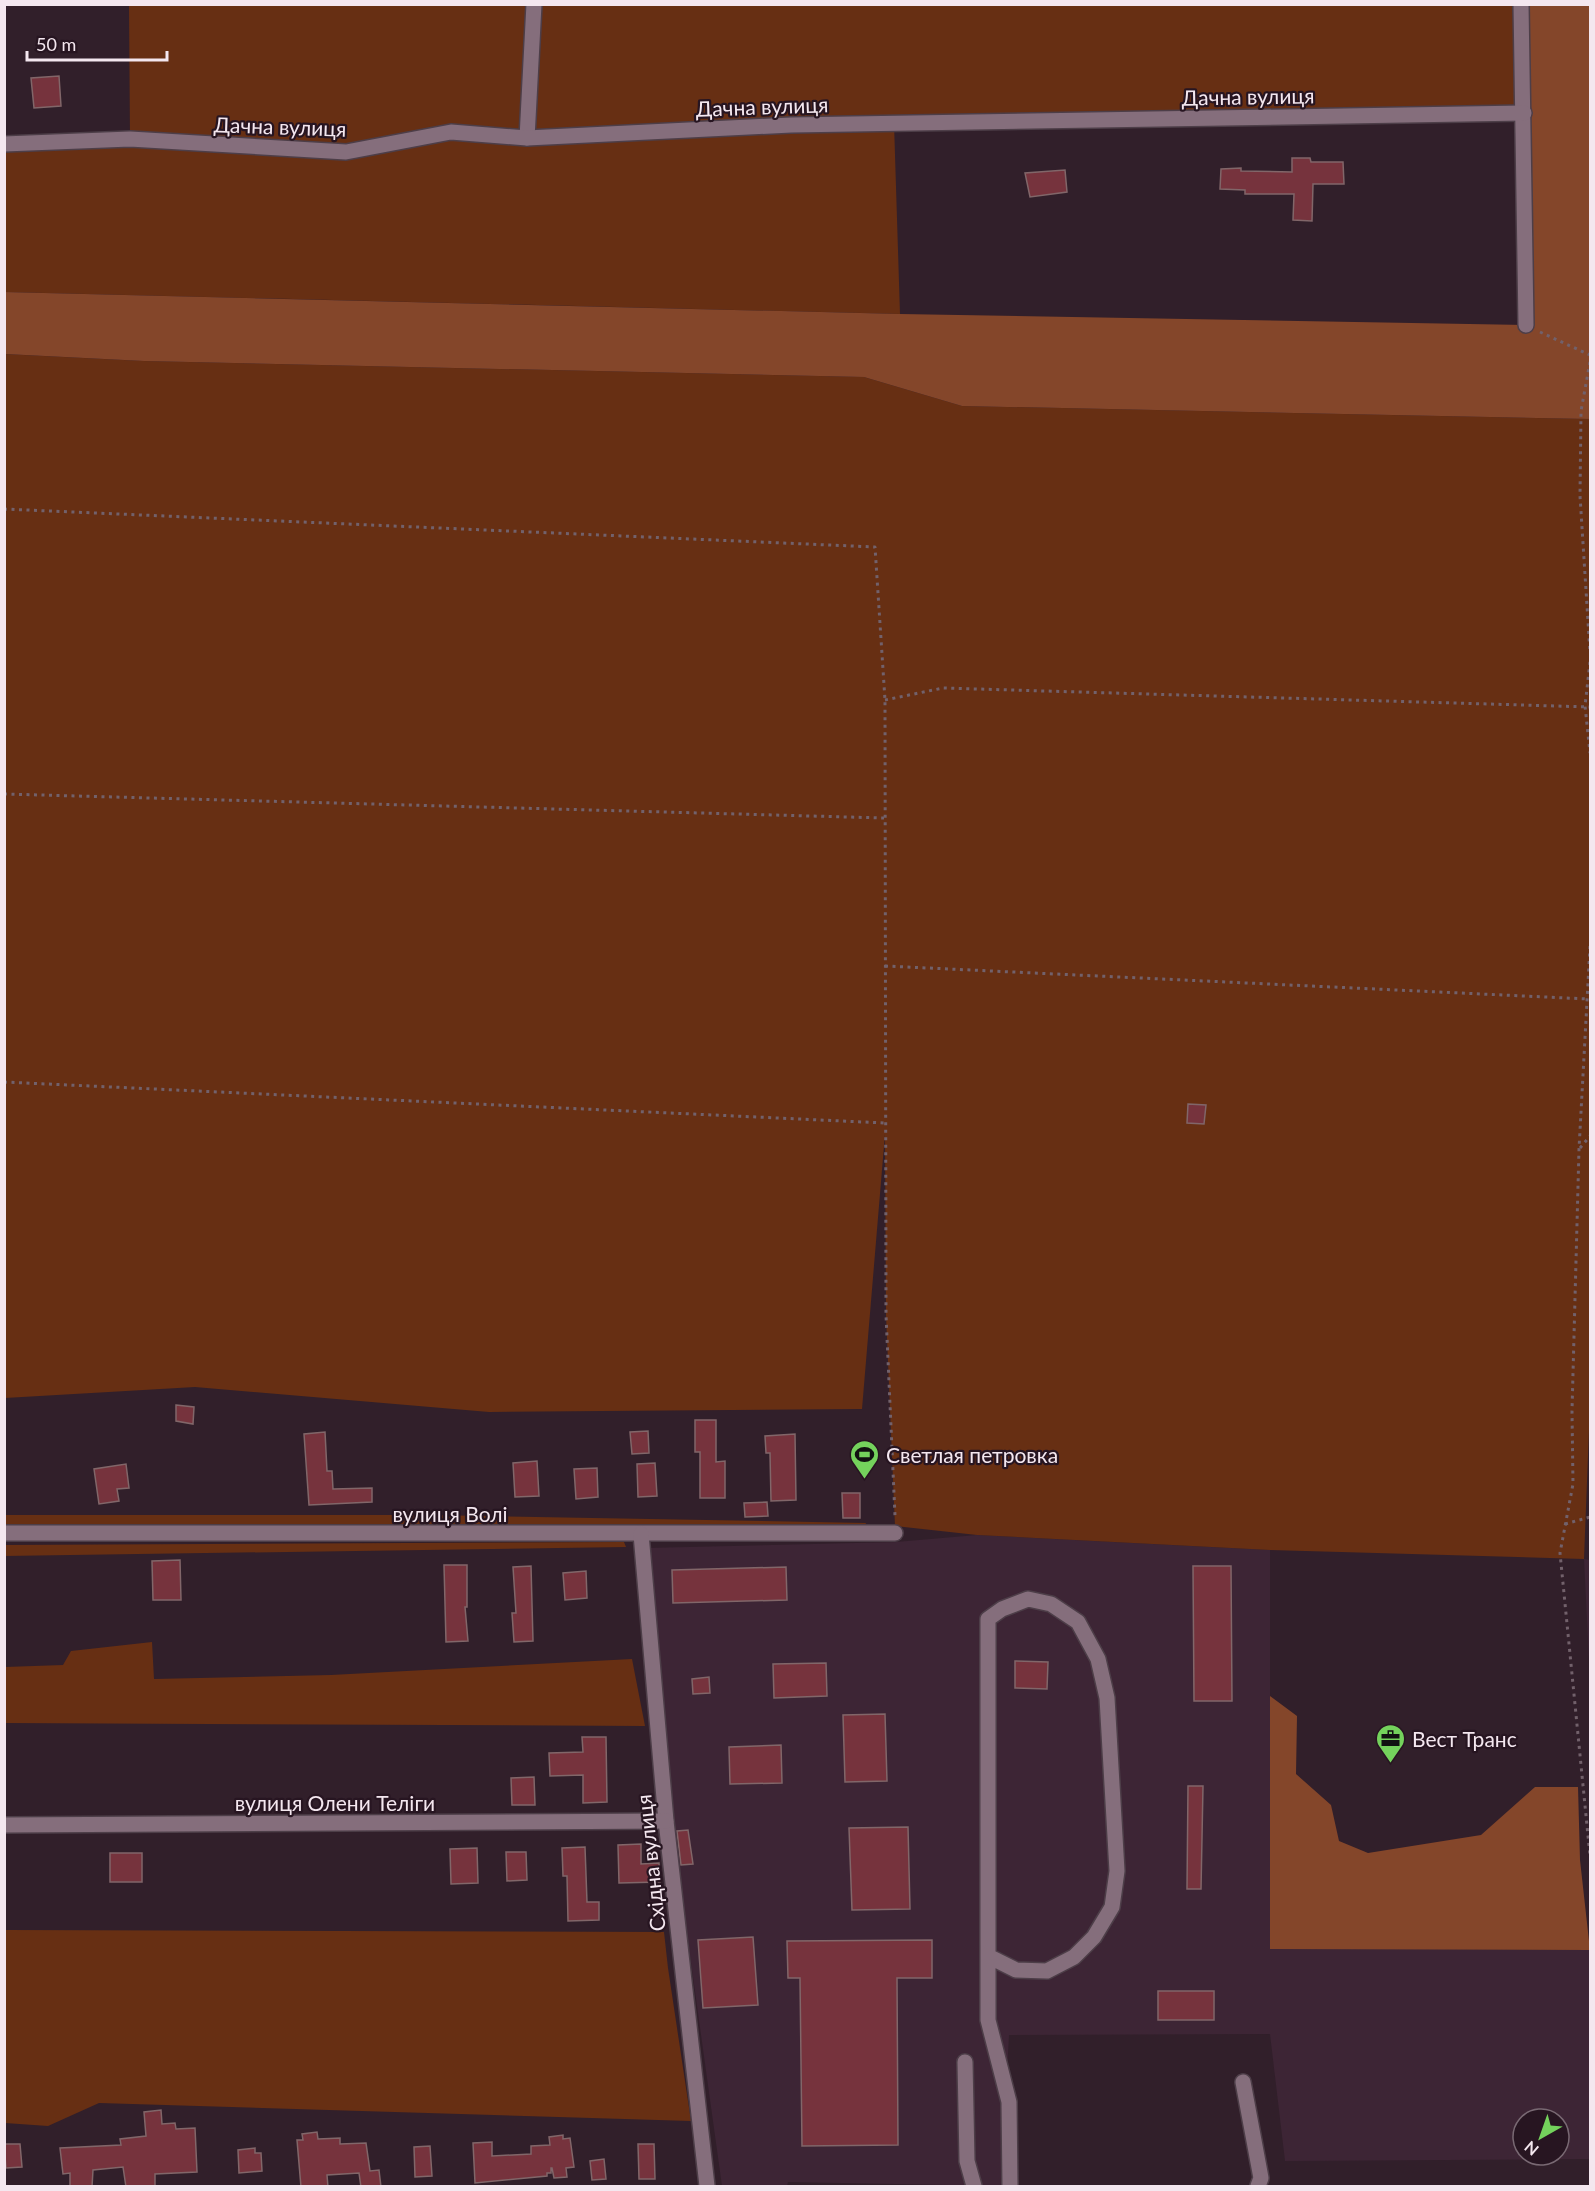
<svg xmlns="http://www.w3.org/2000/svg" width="1595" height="2191" viewBox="0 0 1595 2191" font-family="Lato,sans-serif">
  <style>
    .built { fill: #3d2535; fill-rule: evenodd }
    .green { fill: #672f13 }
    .forest { fill: #84462a }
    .building { fill: #76333d; stroke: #816669; stroke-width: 1.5 }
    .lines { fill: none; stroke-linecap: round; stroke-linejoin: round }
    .minor-casing { stroke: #4d3e48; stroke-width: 18 }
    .path { stroke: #72616b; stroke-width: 3; stroke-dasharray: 3 4.5; stroke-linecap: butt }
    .minor { stroke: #856e7c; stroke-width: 15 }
    .labels { text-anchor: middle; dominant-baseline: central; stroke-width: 4.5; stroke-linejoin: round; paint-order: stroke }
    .street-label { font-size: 21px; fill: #f4e7ef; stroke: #271521 }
    .poi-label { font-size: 21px; fill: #f4e7ef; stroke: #271521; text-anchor: start }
  </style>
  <rect width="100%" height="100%" fill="#311f2a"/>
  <g class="built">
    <path d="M 977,1535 L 1270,1550 L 1270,1948 L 1590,1950 L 1590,2159 L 1285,2161 L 1270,2034 L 1009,2035 L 1001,2186 L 788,2182 L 787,2186 L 722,2186 L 674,1840 L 646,1548 L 896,1542 ZM 1523,2119 L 1559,2119 L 1559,2155 L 1523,2155 Z"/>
    <path d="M 1584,1559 L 1590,1560 L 1590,1680 Z"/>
  </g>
  <g class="green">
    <path d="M 129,5 L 1521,5 L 1524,113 L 894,123 L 900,314 L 5,292 L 4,144 L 130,139 Z"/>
    <path d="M 4,354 L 144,361 L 864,377 L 962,406 L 1590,419 L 1590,1404 L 1584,1559 L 1270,1550 L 977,1535 L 895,1526 L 886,1315 L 885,1134 L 862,1409 L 489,1412 L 195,1387 L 5,1398 Z"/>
    <path d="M 5,1515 L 432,1515 L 866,1523 L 864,1528 L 5,1527 Z"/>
    <path d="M 624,1542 L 626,1547 L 4,1556 L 5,1545 Z"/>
    <path d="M 152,1642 L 154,1679 L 331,1675 L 632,1659 L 645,1726 L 5,1723 L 5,1667 L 63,1665 L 71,1651 Z"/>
    <path d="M 5,1930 L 664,1932 L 668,1968 L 691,2121 L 99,2103 L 48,2126 L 5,2123 Z"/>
  </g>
  <g class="forest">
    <path d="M 1521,5 L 1590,5 L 1590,419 L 962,406 L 864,377 L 144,361 L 5,354 L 4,292 L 900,314 L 1526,325 Z"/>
    <path d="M 1270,1696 L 1297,1716 L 1296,1774 L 1331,1805 L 1339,1841 L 1368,1853 L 1481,1835 L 1535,1787 L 1578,1787 L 1580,1860 L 1590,1950 L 1270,1949 Z"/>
  </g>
  <g class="building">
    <path d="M 59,76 L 61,106 L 34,108 L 31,78 Z"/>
    <path d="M 1292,158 L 1310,158 L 1311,162 L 1343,162 L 1344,184 L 1313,184 L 1312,221 L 1293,220 L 1294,194 L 1245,194 L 1245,190 L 1220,189 L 1221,169 L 1241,168 L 1241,171 L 1292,172 Z"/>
    <path d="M 1065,170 L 1067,192 L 1030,197 L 1025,173 Z"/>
    <path d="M 1188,1104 L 1206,1105 L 1204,1124 L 1187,1123 Z"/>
    <path d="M 176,1405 L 194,1407 L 193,1424 L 176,1421 Z"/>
    <path d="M 695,1420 L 716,1420 L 716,1462 L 725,1461 L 725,1498 L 700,1498 L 700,1452 L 695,1452 Z"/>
    <path d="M 648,1431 L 649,1453 L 632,1454 L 630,1432 Z"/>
    <path d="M 325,1432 L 327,1471 L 332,1471 L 333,1489 L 372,1488 L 372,1502 L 309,1505 L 304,1434 Z"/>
    <path d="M 795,1434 L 796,1500 L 771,1501 L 770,1453 L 766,1453 L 765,1436 Z"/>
    <path d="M 537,1461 L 539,1496 L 515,1497 L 513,1463 Z"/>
    <path d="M 655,1463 L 657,1496 L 638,1497 L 637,1464 Z"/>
    <path d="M 126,1464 L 129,1488 L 117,1489 L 119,1501 L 99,1504 L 94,1469 Z"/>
    <path d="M 597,1468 L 598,1497 L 576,1499 L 574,1469 Z"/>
    <path d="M 842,1493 L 860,1493 L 860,1518 L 843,1518 Z"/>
    <path d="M 767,1502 L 768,1516 L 745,1517 L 744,1503 Z"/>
    <path d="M 180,1560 L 181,1600 L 153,1600 L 152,1561 Z"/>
    <path d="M 444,1565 L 467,1565 L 467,1607 L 465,1607 L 468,1641 L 446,1642 Z"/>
    <path d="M 531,1566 L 533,1641 L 514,1642 L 512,1613 L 516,1613 L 513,1567 Z"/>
    <path d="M 1193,1566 L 1231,1566 L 1232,1701 L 1194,1701 Z"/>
    <path d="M 786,1567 L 787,1600 L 673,1603 L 672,1570 Z"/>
    <path d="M 586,1571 L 587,1598 L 565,1600 L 563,1573 Z"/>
    <path d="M 1015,1661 L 1048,1662 L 1047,1689 L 1015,1688 Z"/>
    <path d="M 826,1663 L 827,1696 L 774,1698 L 773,1664 Z"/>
    <path d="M 709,1677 L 710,1693 L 693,1694 L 692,1679 Z"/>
    <path d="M 885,1714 L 887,1781 L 845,1782 L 843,1715 Z"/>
    <path d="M 582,1737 L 606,1737 L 607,1802 L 583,1803 L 583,1775 L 550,1776 L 549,1753 L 583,1752 Z"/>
    <path d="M 781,1745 L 782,1783 L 730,1784 L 729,1747 Z"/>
    <path d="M 534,1777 L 535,1805 L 512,1805 L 511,1778 Z"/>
    <path d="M 1188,1786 L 1203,1786 L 1201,1889 L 1187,1889 Z"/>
    <path d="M 908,1827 L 910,1909 L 852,1910 L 849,1828 Z"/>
    <path d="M 688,1830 L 693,1864 L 681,1865 L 677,1831 Z"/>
    <path d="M 641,1844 L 641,1864 L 659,1863 L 660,1882 L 619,1883 L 618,1845 Z"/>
    <path d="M 585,1847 L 587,1902 L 599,1902 L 599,1920 L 568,1921 L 567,1876 L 563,1876 L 562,1848 Z"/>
    <path d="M 477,1848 L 478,1883 L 451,1884 L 450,1849 Z"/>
    <path d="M 506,1852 L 526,1852 L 527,1880 L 507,1881 Z"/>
    <rect x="110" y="1853" width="32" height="29"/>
    <path d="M 753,1937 L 758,2005 L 703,2008 L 698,1940 Z"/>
    <path d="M 932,1940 L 932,1978 L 897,1978 L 898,2145 L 802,2146 L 800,1978 L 788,1978 L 787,1941 Z"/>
    <rect x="1158" y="1991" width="56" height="29"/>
    <path d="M 161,2110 L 162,2124 L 175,2123 L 176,2129 L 195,2128 L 197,2172 L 155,2174 L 155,2187 L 126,2187 L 123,2167 L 93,2170 L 92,2187 L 70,2187 L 70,2173 L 63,2174 L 60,2148 L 121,2145 L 120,2139 L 146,2136 L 144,2112 Z"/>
    <path d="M 317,2132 L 318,2139 L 340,2138 L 340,2144 L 366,2143 L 370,2171 L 379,2170 L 381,2187 L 361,2187 L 359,2173 L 327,2175 L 328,2187 L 301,2187 L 297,2140 L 303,2140 L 302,2134 Z"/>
    <path d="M 563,2135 L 563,2139 L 570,2138 L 574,2167 L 566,2168 L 567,2177 L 554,2178 L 552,2168 L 551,2168 L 551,2173 L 547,2173 L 547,2176 L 475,2183 L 473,2143 L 492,2142 L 492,2156 L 531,2154 L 531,2146 L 550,2145 L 549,2137 Z"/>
    <path d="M 4,2144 L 20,2144 L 22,2167 L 6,2168 Z"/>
    <path d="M 638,2144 L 654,2144 L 655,2179 L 639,2179 Z"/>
    <path d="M 430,2146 L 432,2176 L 415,2177 L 414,2147 Z"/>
    <path d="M 255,2148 L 255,2153 L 261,2153 L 262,2171 L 239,2173 L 238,2150 Z"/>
    <path d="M 604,2159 L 606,2179 L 592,2180 L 590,2161 Z"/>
  </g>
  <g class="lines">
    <defs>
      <g id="minor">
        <path d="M 1521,4 L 1526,325"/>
        <path d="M 527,138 L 534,4"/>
        <path d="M 4,144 L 130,139 L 346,152 L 451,132 L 527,138 L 791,125 L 1524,113"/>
        <path d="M 4,1533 L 895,1533"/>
        <path d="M 641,1534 L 666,1821 L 707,2186"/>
        <path d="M 4,1825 L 666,1821"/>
        <path d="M 990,1957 L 1016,1970 L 1047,1971 L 1074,1957 L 1094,1937 L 1112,1907 L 1117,1871 L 1107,1698 L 1098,1659 L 1078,1622 L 1051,1604 L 1028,1599 L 1002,1609 L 988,1619 L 988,2020 L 1009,2102 L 1010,2186"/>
        <path d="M 965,2062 L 967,2161 L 974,2186"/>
        <path d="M 1243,2082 L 1261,2178 L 1258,2186"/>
      </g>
    </defs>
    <use href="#minor" class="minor-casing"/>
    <g class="path">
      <path d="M 1540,332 L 1590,355"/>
      <path d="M 1590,362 L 1581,411 L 1580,496 L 1590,653"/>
      <path d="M 4,509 L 875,547 L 885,700 L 886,1315 L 895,1516"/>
      <path d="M 1590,662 L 1585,706 L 1590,753"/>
      <path d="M 885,700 L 943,688 L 1590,707"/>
      <path d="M 4,794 L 884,818"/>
      <path d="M 1590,946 L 1579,1149 L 1572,1411 L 1573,1484 L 1560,1553 L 1590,1856"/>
      <path d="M 885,966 L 1588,999"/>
      <path d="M 4,1082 L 885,1123"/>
      <path d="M 1580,1148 L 1590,1136"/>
      <path d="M 1565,1524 L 1590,1517"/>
    </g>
    <use href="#minor" class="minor"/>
  </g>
  <defs>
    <symbol id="stadium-pin" viewBox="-11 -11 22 30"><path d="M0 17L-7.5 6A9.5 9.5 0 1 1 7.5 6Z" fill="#74d25c" stroke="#271521"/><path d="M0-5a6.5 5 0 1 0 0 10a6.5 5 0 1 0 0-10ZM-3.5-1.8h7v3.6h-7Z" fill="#111"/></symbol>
    <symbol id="office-pin" viewBox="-11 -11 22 30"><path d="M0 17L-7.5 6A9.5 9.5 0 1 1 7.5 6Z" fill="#74d25c" stroke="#271521"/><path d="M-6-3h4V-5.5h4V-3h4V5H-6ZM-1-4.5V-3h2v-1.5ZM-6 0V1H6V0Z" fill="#111"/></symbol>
  </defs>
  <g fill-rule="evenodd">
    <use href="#stadium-pin" x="848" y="1438" width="33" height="45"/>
    <use href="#office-pin" x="1374" y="1722" width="33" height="45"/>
  </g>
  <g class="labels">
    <g class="street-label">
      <text transform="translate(1248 96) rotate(-1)">Дачна вулиця</text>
      <text transform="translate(762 106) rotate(-2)">Дачна вулиця</text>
      <text transform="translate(280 126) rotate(2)">Дачна вулиця</text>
      <text x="450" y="1513">вулиця Волі</text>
      <text x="335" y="1802">вулиця Олени Теліги</text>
      <text transform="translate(650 1863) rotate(-96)">Східна вулиця</text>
    </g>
    <g class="poi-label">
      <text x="886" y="1454">Светлая петровка</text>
      <text x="1412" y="1738">Вест Транс</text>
    </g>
  </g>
  <rect width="1595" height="2191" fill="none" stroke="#f4e7ef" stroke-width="12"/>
  <g transform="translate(1541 2137) rotate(220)"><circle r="28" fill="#271521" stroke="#796973" stroke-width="1.5"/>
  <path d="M0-4.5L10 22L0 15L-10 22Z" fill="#74d25c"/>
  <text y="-9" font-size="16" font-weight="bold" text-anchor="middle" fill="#f4e7ef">N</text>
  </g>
  <path d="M27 51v9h140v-9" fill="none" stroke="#f4e7ef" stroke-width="3"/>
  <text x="36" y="51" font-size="18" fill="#f4e7ef" stroke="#271521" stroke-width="4.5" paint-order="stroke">50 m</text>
</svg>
